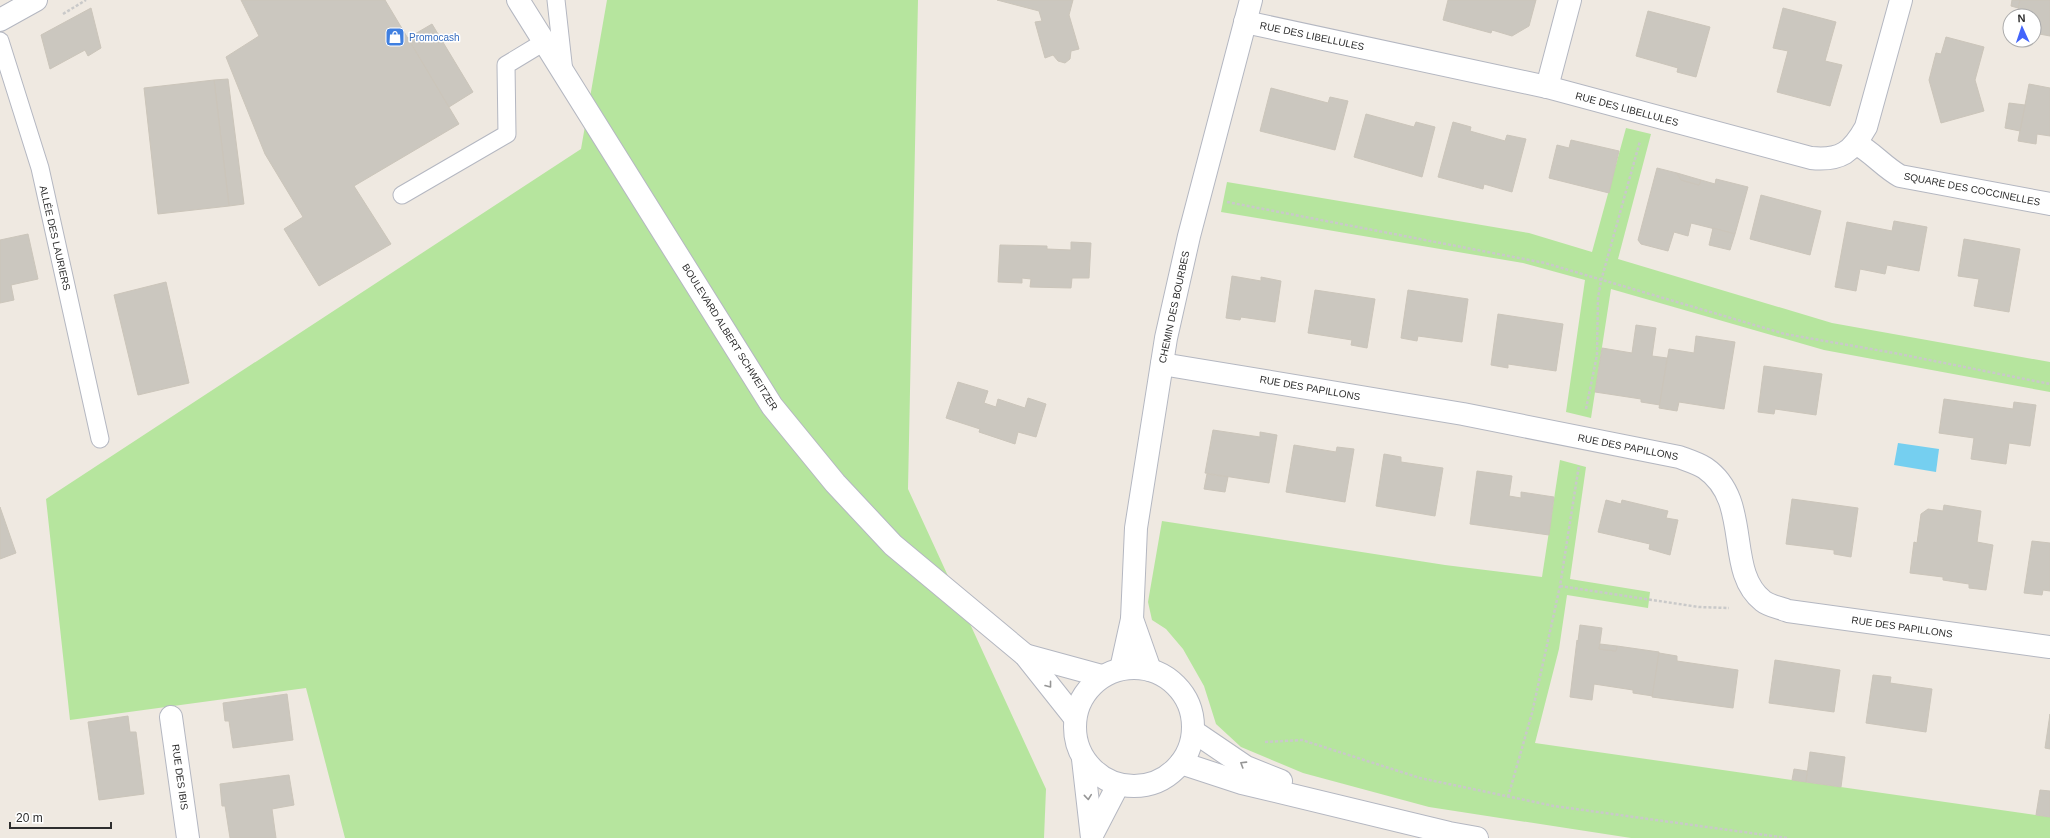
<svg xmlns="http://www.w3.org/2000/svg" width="2050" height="838" viewBox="0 0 2050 838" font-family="Arial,sans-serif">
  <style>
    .green { fill: #b6e59e }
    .water { fill: #75cff0 }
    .building { fill: #cbc7bf; stroke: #cbc5ba }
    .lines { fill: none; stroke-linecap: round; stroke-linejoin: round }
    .service-casing { stroke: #b4b7c1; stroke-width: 19 }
    .minor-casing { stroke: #b4b7c1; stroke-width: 24 }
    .secondary-casing { stroke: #b4b7c1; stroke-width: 24 }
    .path { stroke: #c9c9c9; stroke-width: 2.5; stroke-dasharray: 3 2; stroke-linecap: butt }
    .service { stroke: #fff; stroke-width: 17 }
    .minor { stroke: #fff; stroke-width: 22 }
    .secondary { stroke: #fff; stroke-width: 22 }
    .oneway { stroke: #969696 }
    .labels { text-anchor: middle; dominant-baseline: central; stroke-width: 3; stroke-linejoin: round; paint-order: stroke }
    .street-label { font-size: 10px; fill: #2e2e2e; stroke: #fff }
    .shop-label { font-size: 10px; fill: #366cbe; stroke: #fff; text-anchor: start }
  </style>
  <rect width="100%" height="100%" fill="#efe9e1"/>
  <g class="green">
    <path d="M 607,0 L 918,0 L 908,489 L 1046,789 L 1044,838 L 345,838 L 306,688 L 70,720 L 46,499 L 581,149 Z"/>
    <path d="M 1626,128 L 1651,134 L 1618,259 L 1832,323 L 2050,362 L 2050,392 L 1824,350 L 1611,289 L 1591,418 L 1566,412 L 1585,280 L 1523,263 L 1221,212 L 1227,182 L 1529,233 L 1592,252 Z"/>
    <path d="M 1560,460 L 1586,467 L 1570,579 L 1650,592 L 1648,608 L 1567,595 L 1559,649 L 1535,743 L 2050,817 L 2050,838 L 1631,838 L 1429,807 L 1303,773 L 1241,747 L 1216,724 L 1204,686 L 1183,649 L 1166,629 L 1152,620 L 1148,602 L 1162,521 L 1445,565 L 1542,577 Z"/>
  </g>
  <path class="water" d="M 1898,443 L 1939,449 L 1936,472 L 1894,465 Z"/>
  <g class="building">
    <path d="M 241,0 L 385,0 L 459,124 L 354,186 L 391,244 L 319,286 L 284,229 L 303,217 L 265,154 L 226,57 L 259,36 Z"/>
    <path d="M 997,0 L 1073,0 L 1069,15 L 1079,49 L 1071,51 L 1070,59 L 1065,63 L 1058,61 L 1053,55 L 1045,58 L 1035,22 L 1042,21 L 1039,11 Z"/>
    <path d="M 1448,0 L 1536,0 L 1529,26 L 1512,36 L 1492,30 L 1491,33 L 1443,20 Z"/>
    <path d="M 2012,0 L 2020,0 L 2018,8 L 2011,6 Z"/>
    <path d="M 2020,0 L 2050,0 L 2050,36 L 2034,33 L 2034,16 L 2017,16 Z"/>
    <path d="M 91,8 L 101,48 L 88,56 L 85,50 L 50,69 L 41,35 Z"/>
    <path d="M 1783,8 L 1836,22 L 1825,61 L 1842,65 L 1830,106 L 1777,92 L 1788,51 L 1773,48 Z"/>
    <path d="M 1648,11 L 1710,27 L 1696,77 L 1677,72 L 1678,68 L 1636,56 Z"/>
    <path d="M 432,24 L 473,92 L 449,107 L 408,38 Z"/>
    <path d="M 1946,37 L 1984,47 L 1975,80 L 1984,111 L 1941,123 L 1929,80 L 1936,53 L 1941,54 Z"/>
    <path d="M 228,79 L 244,204 L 229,206 L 214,80 Z"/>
    <path d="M 214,80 L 229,206 L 158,214 L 144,88 Z"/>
    <path d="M 2029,84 L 2050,88 L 2050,136 L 2037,134 L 2036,144 L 2018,141 Z"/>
    <path d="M 1271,88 L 1328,103 L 1330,97 L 1348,101 L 1335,150 L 1260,131 Z"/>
    <path d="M 2009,103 L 2025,105 L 2020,131 L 2005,128 Z"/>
    <path d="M 1366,114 L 1414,127 L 1416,122 L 1435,127 L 1422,177 L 1354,157 Z"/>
    <path d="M 1453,122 L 1471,127 L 1470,131 L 1505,141 L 1507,135 L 1526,139 L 1512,192 L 1484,184 L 1483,189 L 1438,177 Z"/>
    <path d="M 1571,140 L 1619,151 L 1609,193 L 1549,178 L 1557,145 L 1569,148 Z"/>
    <path d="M 1657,168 L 1677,173 L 1681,180 L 1699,185 L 1701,180 L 1715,184 L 1716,179 L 1748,187 L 1735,234 L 1691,223 L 1688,236 L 1674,232 L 1668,251 L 1641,244 L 1638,240 Z"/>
    <path d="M 1677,173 L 1701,180 L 1699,185 L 1681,180 Z"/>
    <path d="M 1761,195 L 1821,211 L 1810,255 L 1750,239 Z"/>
    <path d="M 1894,221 L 1927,227 L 1919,271 L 1887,265 L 1885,274 L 1860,269 L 1856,291 L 1835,287 L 1847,222 L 1892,231 Z"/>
    <path d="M 1713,228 L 1735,234 L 1730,250 L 1709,245 Z"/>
    <path d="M 28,234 L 38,279 L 11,285 L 14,300 L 0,303 L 0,240 Z"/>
    <path d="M 1964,239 L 2020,249 L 2009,312 L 1974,306 L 1979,279 L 1958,276 Z"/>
    <path d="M 1071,242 L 1091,243 L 1089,278 L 1072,278 L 1071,288 L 1030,287 L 1031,279 L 1022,278 L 1022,283 L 998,282 L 1000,245 L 1047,246 L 1047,249 L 1071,250 Z"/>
    <path d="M 1232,276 L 1261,281 L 1261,277 L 1281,281 L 1275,322 L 1241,317 L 1240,320 L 1226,318 Z"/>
    <path d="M 166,282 L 189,383 L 138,395 L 114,295 Z"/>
    <path d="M 1315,290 L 1375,299 L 1367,348 L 1351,345 L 1352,340 L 1308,333 Z"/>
    <path d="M 1408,290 L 1468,299 L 1462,342 L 1418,336 L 1417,341 L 1401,338 Z"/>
    <path d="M 1498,314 L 1563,324 L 1556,371 L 1508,364 L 1508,368 L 1491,365 Z"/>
    <path d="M 1636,325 L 1656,328 L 1652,356 L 1667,358 L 1660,405 L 1641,402 L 1641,399 L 1595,392 L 1602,348 L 1632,353 Z"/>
    <path d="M 1696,336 L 1735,342 L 1724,409 L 1679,402 L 1677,411 L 1659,408 L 1669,349 L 1694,353 Z"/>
    <path d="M 1764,366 L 1822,374 L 1816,415 L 1775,409 L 1774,414 L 1758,412 Z"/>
    <path d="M 958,382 L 988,391 L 984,403 L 996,407 L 998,399 L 1025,408 L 1028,398 L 1046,404 L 1036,437 L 1018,432 L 1015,444 L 979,432 L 980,429 L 946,418 Z"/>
    <path d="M 1944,399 L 2013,409 L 2014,402 L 2036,405 L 2030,446 L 2009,443 L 2006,464 L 1971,459 L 1974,438 L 1939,433 Z"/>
    <path d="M 1213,430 L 1260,437 L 1260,432 L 1277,435 L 1269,483 L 1205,473 Z"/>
    <path d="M 1294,445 L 1336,452 L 1337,447 L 1354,449 L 1345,502 L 1286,492 Z"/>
    <path d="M 1384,454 L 1401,457 L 1401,462 L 1443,468 L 1435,516 L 1376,506 Z"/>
    <path d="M 1477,471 L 1512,476 L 1509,496 L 1521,498 L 1521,492 L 1554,497 L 1549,535 L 1470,524 Z"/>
    <path d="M 1207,474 L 1228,477 L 1225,492 L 1204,489 Z"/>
    <path d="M 1792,499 L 1858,508 L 1851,557 L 1834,554 L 1834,550 L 1786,544 Z"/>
    <path d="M 1606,500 L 1621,504 L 1622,500 L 1668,511 L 1666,518 L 1678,520 L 1670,555 L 1649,549 L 1650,544 L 1598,532 Z"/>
    <path d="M 1944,505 L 1981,511 L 1977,542 L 1993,545 L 1986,590 L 1969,588 L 1969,584 L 1943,580 L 1943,577 L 1910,573 L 1914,542 L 1917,543 L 1921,514 L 1928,509 L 1943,511 Z"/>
    <path d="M 0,507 L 16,553 L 0,559 Z"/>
    <path d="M 2032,541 L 2050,543 L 2050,591 L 2043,590 L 2042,595 L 2024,593 Z"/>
    <path d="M 1580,625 L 1602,628 L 1599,649 L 1616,651 L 1617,646 L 1659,652 L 1653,696 L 1633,693 L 1633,690 L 1594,684 L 1592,700 L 1570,697 L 1577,640 L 1578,641 Z"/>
    <path d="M 1600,644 L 1617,646 L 1616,651 L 1599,649 Z"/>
    <path d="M 1659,653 L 1677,656 L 1677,661 L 1738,670 L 1733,708 L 1652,697 Z"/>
    <path d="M 1775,660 L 1840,670 L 1834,712 L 1769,703 Z"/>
    <path d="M 1873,675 L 1891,677 L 1890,683 L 1932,689 L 1926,732 L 1866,723 Z"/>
    <path d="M 287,694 L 293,740 L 233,748 L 229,721 L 225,721 L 223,703 Z"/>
    <path d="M 2050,714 L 2050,749 L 2045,748 Z"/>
    <path d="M 128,716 L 130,732 L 136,732 L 144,794 L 99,800 L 88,722 Z"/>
    <path d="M 1810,752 L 1845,757 L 1841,787 L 1806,782 Z"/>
    <path d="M 1794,769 L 1807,771 L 1806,782 L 1792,780 Z"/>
    <path d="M 289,775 L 294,805 L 272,809 L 276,838 L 230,838 L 225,806 L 222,806 L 220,784 Z"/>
    <path d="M 2040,790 L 2050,791 L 2050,817 L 2036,815 Z"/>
  </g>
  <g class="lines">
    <defs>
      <g id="service">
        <path d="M 556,0 L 564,72"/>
        <path d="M 0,41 L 40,168 L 100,439"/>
        <path d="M 402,195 L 507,134 L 506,65 L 544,42"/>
      </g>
      <g id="minor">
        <path d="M 1245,22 L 1547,87 L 1811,158 C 1841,161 1852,152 1866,127 L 1901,0"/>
        <path d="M 1547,87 L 1570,0"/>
        <path d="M 1857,144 C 1873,153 1884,167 1900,176 L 2050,204"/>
        <path d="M 1162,364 L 1463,414 L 1679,457 C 1687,460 1697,463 1705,468 C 1753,501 1724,571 1763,601 C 1769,606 1781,608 1788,611 L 2050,647"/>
        <path d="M 1132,619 L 1150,670"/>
        <path d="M 1121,669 L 1132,619 L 1136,528 L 1166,338 L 1189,236 L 1251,0"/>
        <path d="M 171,717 L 188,838"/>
        <path d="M 1083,759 L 1092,838"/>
        <path d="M 1092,835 L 1118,785"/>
      </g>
      <g id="secondary">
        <path d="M 518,0 L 772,406 L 835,483 L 893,545 L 1025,655 L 1075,718"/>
        <path d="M 0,20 L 36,0"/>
        <path d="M 1025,655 L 1102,676"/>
        <circle cx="1134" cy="727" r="59"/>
        <path d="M 1193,731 L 1246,767 L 1281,781"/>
        <path d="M 1181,763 L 1242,783 L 1449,833 L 1477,838"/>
      </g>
    </defs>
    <use href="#service" class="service-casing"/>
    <use href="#minor" class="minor-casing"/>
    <use href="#secondary" class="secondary-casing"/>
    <g class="path">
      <path d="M 63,14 L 86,0"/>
      <path d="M 1227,202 L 1545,263 L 1785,334 L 1894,353 L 2050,384"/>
      <path d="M 1586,409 L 1597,355 L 1598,298 L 1601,281 L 1640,141"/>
      <path d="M 1560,586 L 1699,607 L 1729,608"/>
      <path d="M 1265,742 L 1302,740 L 1420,778 L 1554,806 L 1787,838"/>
      <path d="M 1508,797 L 1532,713 L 1560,586 L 1579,465"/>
    </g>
    <use href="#service" class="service"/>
    <use href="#minor" class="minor"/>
    <use href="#secondary" class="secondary"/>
  </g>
  <defs><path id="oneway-chevron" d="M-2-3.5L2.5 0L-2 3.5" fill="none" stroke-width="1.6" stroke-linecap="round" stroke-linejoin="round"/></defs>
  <g class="oneway">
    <use href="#oneway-chevron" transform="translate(1049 685) rotate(52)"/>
    <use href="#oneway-chevron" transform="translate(1243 764) rotate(-148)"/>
    <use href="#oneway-chevron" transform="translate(1088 797) rotate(84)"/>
  </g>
  <defs>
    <symbol id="shop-square" viewBox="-11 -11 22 22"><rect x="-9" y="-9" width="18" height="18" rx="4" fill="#3f7fe0" stroke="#fff"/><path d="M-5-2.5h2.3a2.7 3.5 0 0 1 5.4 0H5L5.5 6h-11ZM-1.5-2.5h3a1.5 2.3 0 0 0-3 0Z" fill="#fff"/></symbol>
  </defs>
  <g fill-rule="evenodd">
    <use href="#shop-square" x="384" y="26" width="22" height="22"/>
  </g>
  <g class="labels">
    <g class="street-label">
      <text transform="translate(1312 36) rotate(12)">RUE DES LIBELLULES</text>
      <text transform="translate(1627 109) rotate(15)">RUE DES LIBELLULES</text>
      <text transform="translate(1972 189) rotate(11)">SQUARE DES COCCINELLES</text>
      <text transform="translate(55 238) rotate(77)">ALLÉE DES LAURIERS</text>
      <text transform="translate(1174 307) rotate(-78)">CHEMIN DES BOURBES</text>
      <text transform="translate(730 337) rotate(58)">BOULEVARD ALBERT SCHWEITZER</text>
      <text transform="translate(1310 388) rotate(10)">RUE DES PAPILLONS</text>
      <text transform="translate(1628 447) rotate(11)">RUE DES PAPILLONS</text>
      <text transform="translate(1902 627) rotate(8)">RUE DES PAPILLONS</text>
      <text transform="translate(180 777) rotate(82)">RUE DES IBIS</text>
    </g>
    <g class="shop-label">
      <text x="409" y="37">Promocash</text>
    </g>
  </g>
  <g transform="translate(2022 28) rotate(357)"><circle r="19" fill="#ffffff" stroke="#ababab"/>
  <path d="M0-3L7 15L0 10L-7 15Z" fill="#4264fb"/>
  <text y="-6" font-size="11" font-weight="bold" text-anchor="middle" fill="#2e2e2e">N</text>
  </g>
  <path d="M10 822v6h101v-6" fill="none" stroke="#2e2e2e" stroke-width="2"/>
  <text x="16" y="822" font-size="12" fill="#2e2e2e" stroke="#ffffff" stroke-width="3" paint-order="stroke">20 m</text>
</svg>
